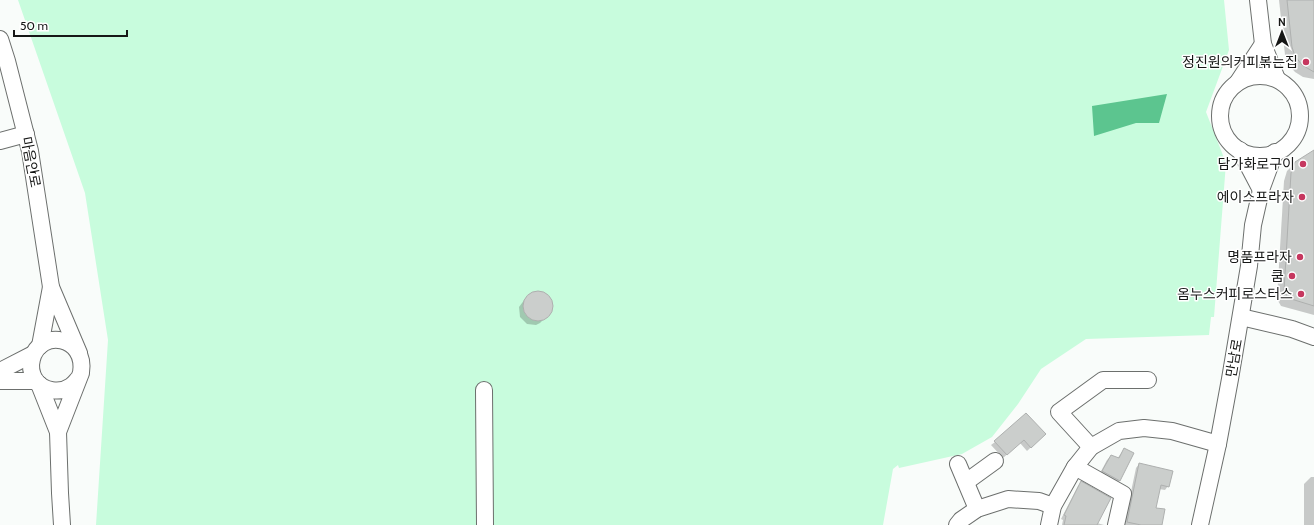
<svg xmlns="http://www.w3.org/2000/svg" width="1314" height="525" viewBox="0 0 1314 525" font-family="Cabin,'Noto Sans KR',sans-serif">
  <style>
    .green { fill: #c8fcdd }
    .water { fill: #5cc58f }
    .shadow { fill: #0003 }
    .building { fill: #cbcecc; stroke: #aeb0af }
    .lines { fill: none; stroke-linecap: round; stroke-linejoin: round }
    .minor-casing { stroke: #6c6f6d; stroke-width: 18 }
    .minor { stroke: #fff; stroke-width: 16 }
    .poi-dot { fill: #c6375f; stroke: #fff; stroke-width: 1.5 }
    .labels { text-anchor: middle; dominant-baseline: central; stroke-width: 3; stroke-linejoin: round; paint-order: stroke }
    .poi-label { font-size: 14px; fill: #161716; stroke: #fff; text-anchor: end }
    .street-label { font-size: 14px; fill: #161716; stroke: #fff }
  </style>
  <rect width="100%" height="100%" fill="#f9fcfa"/>
  <path class="green" d="M 18,0 L 1224,0 L 1229,50 L 1206,112 L 1226,163 L 1214,317 L 1211,317 L 1209,335 L 1086,339 L 1041,369 L 1018,404 L 992,437 L 962,454 L 899,468 L 898,465 L 893,469 L 883,525 L 96,525 L 108,340 L 85,193 Z"/>
  <path class="water" d="M 1167,94 L 1159,123 L 1136,123 L 1094,136 L 1092,106 Z"/>
  <g class="shadow">
    <path d="M 1279,0 L 1314,0 L 1314,79 L 1303,77 L 1295,72 L 1288,64 L 1285,55 Z"/>
    <path d="M 1314,152 L 1314,315 L 1281,306 L 1277,299 L 1284,181 L 1287,171 L 1295,163 Z"/>
    <path d="M 533,293 L 542,293 L 550,299 L 551,303 L 551,312 L 540,323 L 536,325 L 527,324 L 520,317 L 519,307 L 525,299 Z"/>
    <path d="M 1045,434 L 1027,451 L 1020,443 L 1003,458 L 991,445 L 995,442 Z"/>
    <path d="M 1124,449 L 1133,454 L 1119,481 L 1115,484 L 1099,475 L 1107,460 L 1111,456 L 1117,459 Z"/>
    <path d="M 1139,464 L 1168,486 L 1165,490 L 1159,489 L 1155,508 L 1161,525 L 1124,525 L 1136,468 Z"/>
    <path d="M 1311,477 L 1314,477 L 1314,525 L 1304,525 L 1304,484 Z"/>
    <path d="M 1082,483 L 1097,523 L 1104,525 L 1062,525 L 1063,520 L 1061,519 L 1078,486 Z"/>
  </g>
  <g class="building">
    <path d="M 1287,0 L 1314,0 L 1314,72 L 1302,65 L 1295,56 L 1292,47 Z"/>
    <path d="M 1314,150 L 1314,306 L 1288,298 L 1284,291 L 1291,173 L 1295,162 Z"/>
    <circle cx="538" cy="306" r="15"/>
    <path d="M 1026,413 L 1046,434 L 1031,448 L 1024,440 L 1007,455 L 994,441 Z"/>
    <path d="M 1124,448 L 1134,453 L 1120,481 L 1102,471 L 1111,455 L 1119,458 Z"/>
    <path d="M 1139,463 L 1173,471 L 1169,487 L 1161,485 L 1156,508 L 1165,509 L 1162,525 L 1141,525 L 1127,522 Z"/>
    <path d="M 1081,481 L 1111,498 L 1097,525 L 1064,525 L 1066,516 L 1064,515 Z"/>
  </g>
  <g class="lines">
    <defs>
      <g id="minor">
        <path d="M 1258,0 L 1263,44 L 1277,79"/>
        <path d="M 0,39 L 7,61 L 30,151 L 51,287 L 79,353"/>
        <circle cx="1260" cy="116" r="40"/>
        <path d="M 1238,82 L 1263,44"/>
        <path d="M 0,141 L 26,134"/>
        <path d="M 1240,150 L 1261,190"/>
        <path d="M 1241,317 L 1292,329 L 1314,337"/>
        <path d="M 40,346 L 51,287"/>
        <path d="M 0,371 L 33,354"/>
        <path d="M 0,381 L 36,381"/>
        <path d="M 39,384 L 58,432 L 60,493 L 62,525"/>
        <path d="M 484,390 L 485,525"/>
        <path d="M 58,432 L 81,373 C 87,336 40,328 32,359 C 30,366 31,373 35,380 C 43,391 60,394 71,386 C 74,384 76,381 78,379"/>
        <path d="M 1091,447 L 1059,412 L 1103,380 L 1148,380"/>
        <path d="M 958,464 L 977,509"/>
        <path d="M 1075,467 L 1123,494 L 1116,525"/>
        <path d="M 966,482 L 995,461"/>
        <path d="M 957,525 L 961,520 L 977,509 L 1008,499 L 1039,501 L 1053,506"/>
        <path d="M 1049,525 L 1053,506 L 1075,467 L 1091,447 L 1119,431 L 1144,428 L 1172,431 L 1218,444"/>
        <path d="M 1200,525 L 1218,444 L 1230,379 L 1249,266 L 1253,225 L 1261,190 L 1275,152"/>
      </g>
    </defs>
    <use href="#minor" class="minor-casing"/>
    <use href="#minor" class="minor"/>
  </g>
  <g class="poi-dot">
    <circle cx="1306" cy="62" r="4"/>
    <circle cx="1303" cy="164" r="4"/>
    <circle cx="1302" cy="197" r="4"/>
    <circle cx="1300" cy="257" r="4"/>
    <circle cx="1292" cy="276" r="4"/>
    <circle cx="1301" cy="294" r="4"/>
  </g>
  <g class="labels">
    <g class="poi-label">
      <text x="1298" y="62">정진원의커피볶는집</text>
      <text x="1295" y="164">담가화로구이</text>
      <text x="1294" y="197">에이스프라자</text>
      <text x="1292" y="257">명품프라자</text>
      <text x="1284" y="276">쿰</text>
      <text x="1293" y="294">옴누스커피로스터스</text>
    </g>
    <g class="street-label">
      <text transform="translate(31 162) rotate(79)">마음안로</text>
      <text transform="translate(1234 358) rotate(-80)">만남로</text>
    </g>
  </g>
  <g transform="translate(1282 32)" stroke="#ffffff" stroke-width="3" paint-order="stroke">
  <path d="M0-3L7 15L0 10L-7 15Z" fill="#161716"/>
  <text y="-6" font-size="11" font-weight="bold" text-anchor="middle" fill="#161716">N</text>
  </g>
  <path d="M14 30v6h113v-6" fill="none" stroke="#161716" stroke-width="2"/>
  <text x="20" y="30" font-size="12" fill="#161716" stroke="#ffffff" stroke-width="3" paint-order="stroke">50 m</text>
</svg>
